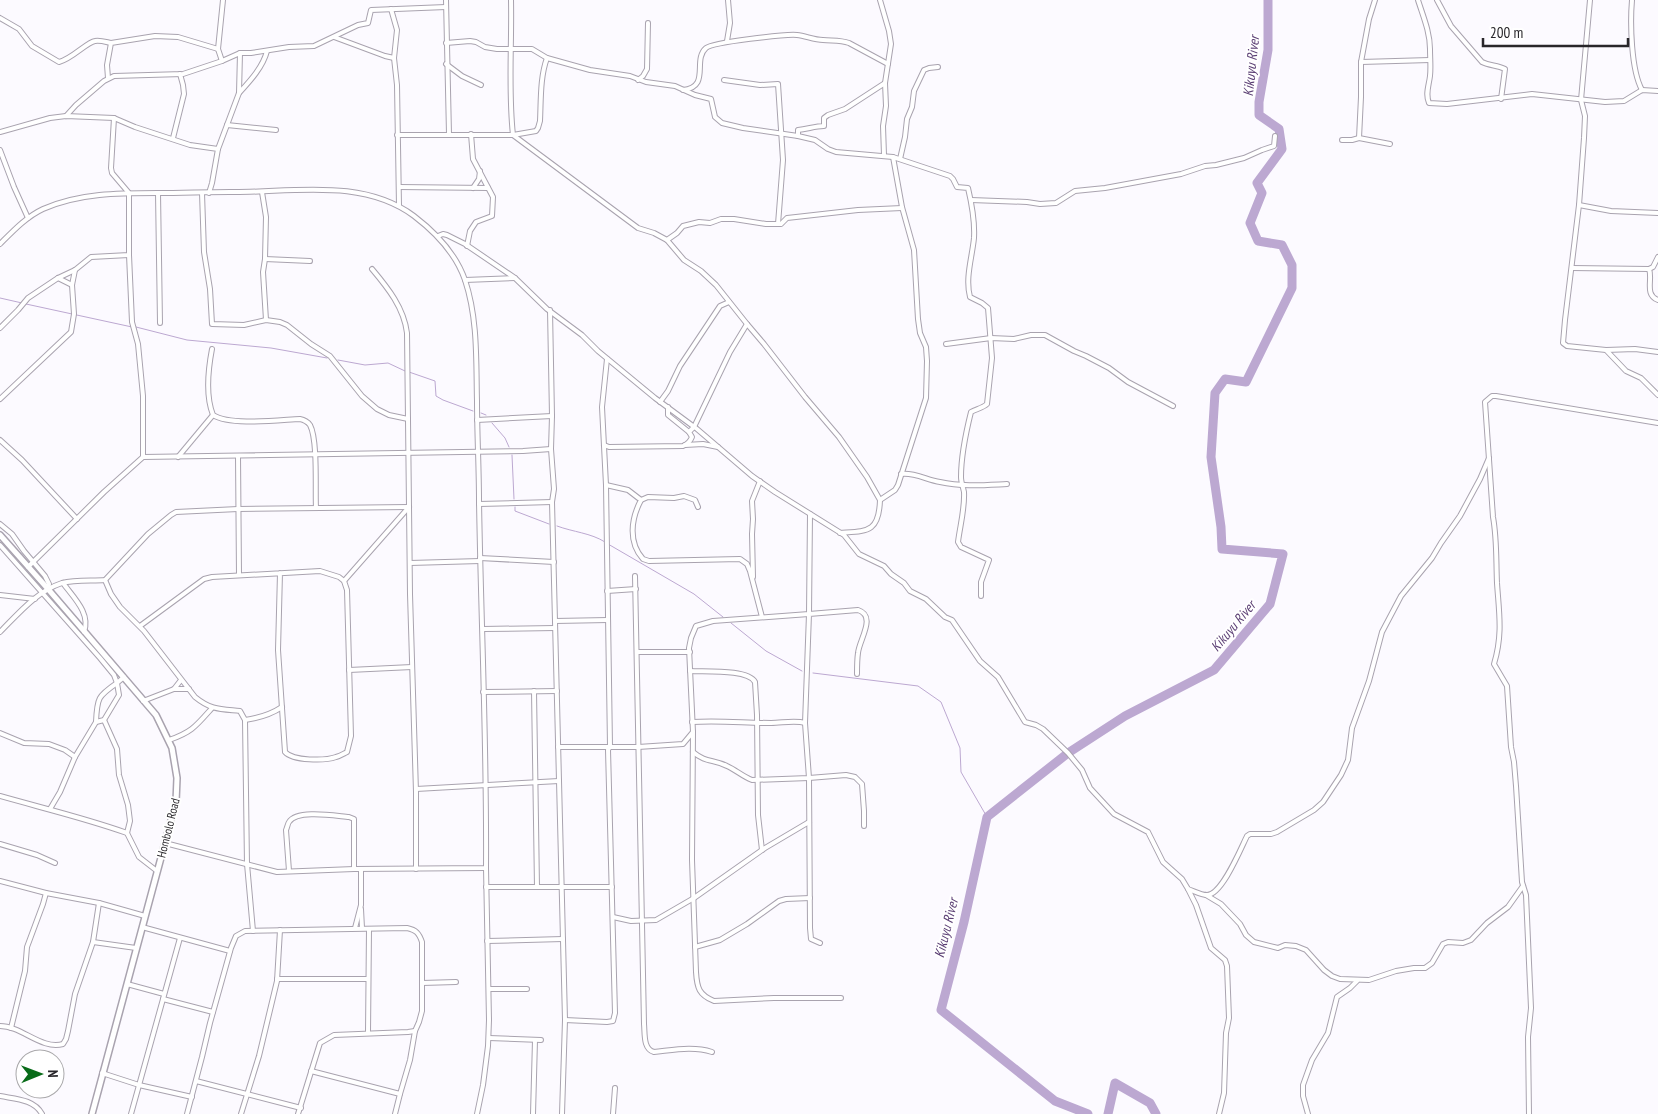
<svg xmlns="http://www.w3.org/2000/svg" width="1658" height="1114" viewBox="0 0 1658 1114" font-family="'PT Sans Narrow',sans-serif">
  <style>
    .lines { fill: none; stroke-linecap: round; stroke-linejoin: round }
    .stream { stroke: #bca8d1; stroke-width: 1 }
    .river { stroke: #bca8d1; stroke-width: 9 }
    .minor-casing { stroke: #a9a3af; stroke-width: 6 }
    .tertiary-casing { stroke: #a9a3af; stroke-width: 8 }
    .minor { stroke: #fff; stroke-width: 4 }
    .tertiary { stroke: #fff; stroke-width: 5 }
    .labels { text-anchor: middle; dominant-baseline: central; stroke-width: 4; stroke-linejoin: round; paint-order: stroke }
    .street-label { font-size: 12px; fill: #28262a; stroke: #fff }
    .water-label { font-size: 14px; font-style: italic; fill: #5b3f74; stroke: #fff }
  </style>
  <rect width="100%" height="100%" fill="#fcfaff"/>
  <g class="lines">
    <g class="stream">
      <path d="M 0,298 L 22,303"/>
      <path d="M 26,304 L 132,327"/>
      <path d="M 136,327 L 187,340 L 271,348 L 327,358"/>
      <path d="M 338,360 L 365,365 L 388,363 L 405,371"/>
      <path d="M 409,372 L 435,381 L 436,396 L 443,400 L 473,411"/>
      <path d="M 481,413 L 486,415"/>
      <path d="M 492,423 L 505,438 L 509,447"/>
      <path d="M 512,455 L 514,499"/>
      <path d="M 515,507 L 515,511 L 549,524"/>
      <path d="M 557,526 C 573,532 591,533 605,542"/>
      <path d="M 608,544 L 694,594 L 723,617"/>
      <path d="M 731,623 L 766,651 L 802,671"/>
      <path d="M 813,673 L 918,686 L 941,702 L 960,748 L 961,772 L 987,817"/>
    </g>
    <g class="river">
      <path d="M 1088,1114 L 1055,1101 L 941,1010 L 964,922 L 987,817 L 1068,753 L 1125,716 L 1214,670 L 1270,604 L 1283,554 L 1222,549 L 1221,527 L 1211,457 L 1215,393 L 1225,379 L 1246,382 L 1292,288 L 1292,265 L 1282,245 L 1258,241 L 1250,223 L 1262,193 L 1257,183 L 1282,149 L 1279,129 L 1259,115 L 1259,102 L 1268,50 L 1268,0"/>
      <path d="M 1108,1114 L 1115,1083 L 1150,1103 L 1156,1114"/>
    </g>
    <defs>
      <g id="minor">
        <path d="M 446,0 L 449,134"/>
        <path d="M 511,0 C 512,45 508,90 513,135 L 638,228 L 654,233 L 667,240 L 677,233 L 683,226 L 699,222 L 710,223 L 721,219 L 734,219 L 766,224 L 781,224 L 787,218 L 796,217 L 858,210 L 902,208"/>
        <path d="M 880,0 L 889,31 L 891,44 L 885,83 L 886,106 L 883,126 L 884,155"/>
        <path d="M 1418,0 C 1423,16 1430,32 1430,49 C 1430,58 1431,68 1430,76 C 1429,85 1425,94 1429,103 L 1447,104 L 1532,94 L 1605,102 L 1624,101 L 1642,90 L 1658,91"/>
        <path d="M 1437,0 L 1451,26 L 1482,62 C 1490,66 1497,65 1505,69 L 1501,99"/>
        <path d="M 1590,0 L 1581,100 L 1585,116 L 1584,138 L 1579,205 L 1565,320 L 1563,343 L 1567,346 L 1606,350 L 1626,371 L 1641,378 L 1658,395"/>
        <path d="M 1632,0 C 1630,23 1631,70 1642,90"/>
        <path d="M 391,9 L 397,30 L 394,58 L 397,85 L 399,206"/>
        <path d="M 0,18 L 19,29 L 32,46 L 59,62 C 72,59 87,42 95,41 C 100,40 106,42 111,43"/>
        <path d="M 334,37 L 385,56 L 394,58"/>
        <path d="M 727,41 L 730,23 L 728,0"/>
        <path d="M 446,43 L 470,41 L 476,42 L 485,47 L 497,49 L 532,49 L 547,58 L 590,70 L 630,76 L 646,82 L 675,86 L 695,95 L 711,99 L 715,117 L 722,123 L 743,128 L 798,136 L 815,140 L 828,149 L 836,152 L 893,157 L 950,176 L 953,179 L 957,187 L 968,188 C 972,205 975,221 974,238 C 972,258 965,278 970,297 L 982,303 L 988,308 L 992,358 L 987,404 C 983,408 976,409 971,412 C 966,432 961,456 961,477 C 961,482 963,487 964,492 C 965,508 960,526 958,542 L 961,547 L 989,560 L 981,582 L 981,596"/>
        <path d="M 222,61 L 218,49 L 223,0"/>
        <path d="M 1361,62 L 1430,60"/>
        <path d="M 446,64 L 462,76 L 481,85"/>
        <path d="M 108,78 L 107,65 L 111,43 L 155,36 L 178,37 L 218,49"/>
        <path d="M 638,80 L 643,76 L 647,69 L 648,23"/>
        <path d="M 724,80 L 760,85 L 778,84 L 783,160 L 778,224"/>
        <path d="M 683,90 C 711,87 692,60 706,48 C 713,42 786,34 797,35 C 806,36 814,40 823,40 C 832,41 840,40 849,43 L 888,64"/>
        <path d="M 239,93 C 250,81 263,67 267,51"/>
        <path d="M 66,116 L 76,105 L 104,81 L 114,76 L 183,74 L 222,61 L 240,53 L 251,53 L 289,47 L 314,46 L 358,25 L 368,23 L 371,10 L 446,7"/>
        <path d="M 227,125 L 276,130"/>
        <path d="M 0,132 L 50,118 L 66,116 L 114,118 L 135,127 L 190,145 L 218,149 L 212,183 L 209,193"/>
        <path d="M 397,135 L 513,135 L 536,131 L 538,128 L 540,121 C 541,100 540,77 547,58"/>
        <path d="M 798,136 L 798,130 C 808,129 815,126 824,126 L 824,118 L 828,115 L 845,109 L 885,83"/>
        <path d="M 173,138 L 184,94 L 183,85 L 180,74"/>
        <path d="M 1359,138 L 1390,144"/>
        <path d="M 1342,140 L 1352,140 L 1359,138 L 1361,97 L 1361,62 L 1369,19 L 1375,0"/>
        <path d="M 218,149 L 239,93 L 240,53"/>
        <path d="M 0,150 L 14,187 L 28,218"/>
        <path d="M 900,159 L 905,137 L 907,119 L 912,107 L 914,91 L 924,70 L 929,68 L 938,67"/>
        <path d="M 399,187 L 488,188"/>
        <path d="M 473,188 L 479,179 L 480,171"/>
        <path d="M 262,192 L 266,217 L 265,259 L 263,272 L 266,320"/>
        <path d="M 158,193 L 160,323"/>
        <path d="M 202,193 L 204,252 L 210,289 L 212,324 L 244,325 L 266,320 L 280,322 L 287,325 L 311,344 L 330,356 L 362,396 L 377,409 L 389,415 L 408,419"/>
        <path d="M 971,200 L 1027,202 L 1040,204 L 1056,203 L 1075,191 L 1105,188 L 1181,174 L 1205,166 L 1216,165 L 1244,158 L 1262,150 L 1274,146 L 1275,136"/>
        <path d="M 1579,205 L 1611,211 L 1658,213"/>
        <path d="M 438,236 L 443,234 L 447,235 L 465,244 L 515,278 L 547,309 L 582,335 L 598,351 L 655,398 L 697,429 L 752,476 L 775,492 L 844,535 L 859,554 L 884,566 L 891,574 L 904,583 L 910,591 L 926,599 L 945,617 L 952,620 L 980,661 L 998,677 L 1025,722 L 1036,725 L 1043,729 L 1068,753 L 1082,770 L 1090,788 L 1114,814 L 1148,832 L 1163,862 L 1182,879 L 1188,889 C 1194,891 1201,895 1207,895 C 1222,895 1241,848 1247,836 L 1250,834 L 1271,834 L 1277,832 L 1314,810 L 1323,802 L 1341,775 L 1348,760 L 1352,728 L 1369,681 L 1382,632 L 1401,596 L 1432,558 L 1441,543 L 1460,516 L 1480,479 L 1489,458"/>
        <path d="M 667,240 L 684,260 L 701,271 L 716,285 L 747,324 L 764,344 L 805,397 L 839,437 L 867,477 L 880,500"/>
        <path d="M 0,244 C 13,231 26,217 43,209 C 79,193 119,193 158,193 C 182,193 206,192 230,192 C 291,193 361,177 414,216 C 435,232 456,254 465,280 C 478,319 476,361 477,401 C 477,434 479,468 479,501 C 481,623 487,745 486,868 L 354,869 L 277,872 L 165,843"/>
        <path d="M 467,246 L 470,231 L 476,222 L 492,216 L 493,197 L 473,159 L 471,134"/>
        <path d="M 129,255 L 132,322 L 138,344 L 143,396 L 143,457"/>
        <path d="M 265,259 L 310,261"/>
        <path d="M 1572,268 L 1649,269 L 1653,267 L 1658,257"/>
        <path d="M 372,269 C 388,288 404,308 407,333 L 410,594 L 416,792 L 416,869"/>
        <path d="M 1649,269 C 1653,279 1644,295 1658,300"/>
        <path d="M 58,278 L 72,285"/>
        <path d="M 465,280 L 515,278"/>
        <path d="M 550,310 L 552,416 L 551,449 L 554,489 L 552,502 L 565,1020 L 562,1114"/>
        <path d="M 0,328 L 18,310 L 28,298 L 58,278 L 75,270 L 91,257 L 129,255 L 129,193 L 112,173 L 111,168 L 114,118"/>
        <path d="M 946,344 L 991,338 L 1014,339 L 1031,335 L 1045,335 L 1074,351 L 1086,356 L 1109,368 L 1128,382 L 1173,406"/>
        <path d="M 212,349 C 208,370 205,395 213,415 C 230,426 279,420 300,419 C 305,420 307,421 310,425 C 318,440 315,490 316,508"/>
        <path d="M 1606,350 L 1635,349 L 1658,352"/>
        <path d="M 0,399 L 71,332 L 74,314 L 72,285 L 75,270"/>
        <path d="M 660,402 L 668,391 L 680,366 L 720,306 L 729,302"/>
        <path d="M 668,407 L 668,415 L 689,432"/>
        <path d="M 477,420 L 552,416"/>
        <path d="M 0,440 L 22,460 L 77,519"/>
        <path d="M 604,445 L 609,447 L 683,446 C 688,444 690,442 692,437 L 689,432 L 694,427 L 730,352 L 747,324"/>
        <path d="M 685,445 L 703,444 L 718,447"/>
        <path d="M 238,456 L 239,575"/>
        <path d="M 178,457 L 213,415"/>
        <path d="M 901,474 C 914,472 927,480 940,482 C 962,487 985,485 1007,484"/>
        <path d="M 606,485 L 628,490 L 641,500 C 631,519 628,542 643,559 L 649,561 L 740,559 L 747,564 L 750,571 L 762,617"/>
        <path d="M 641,500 L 648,497 L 674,498 L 684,496 L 695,500 L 698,507"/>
        <path d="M 479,504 L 552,502"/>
        <path d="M 0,524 L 12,534 L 24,551 L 45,576 L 49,584 L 48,589"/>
        <path d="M 840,533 C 867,531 879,533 880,500 L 895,490 L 898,485 L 926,398 L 927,361 L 926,347 L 920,333 L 918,319 L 914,250 L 902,207 L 893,157"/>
        <path d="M 0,545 L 100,658 L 114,675 L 117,683 C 98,696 97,698 96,722"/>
        <path d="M 480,558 L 554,562"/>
        <path d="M 410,563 L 480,561"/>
        <path d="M 28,567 L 104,492 L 143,457 L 523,451 L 551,449"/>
        <path d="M 635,576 L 644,1024 C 645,1034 643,1049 654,1052 C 674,1050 693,1046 712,1052"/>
        <path d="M 753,577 L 752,534 L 753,519 L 752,501 L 760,481"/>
        <path d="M 105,580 L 111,594 L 120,607 L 144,631 L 195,697 C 211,710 220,709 240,711 L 245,720 L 247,864 L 253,931"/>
        <path d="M 344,581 L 409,507"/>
        <path d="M 63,583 C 73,597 91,613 84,632"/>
        <path d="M 607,591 L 636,589"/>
        <path d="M 0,595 L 35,599"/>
        <path d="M 555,621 L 608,620"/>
        <path d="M 140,626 L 204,579 L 212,577 L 320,571 L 339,577 L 344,581 L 347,590 L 351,736 L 347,752 C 343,754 340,756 336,757 C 325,761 293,761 285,752 L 278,650 L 280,573"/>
        <path d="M 483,629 L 555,628"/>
        <path d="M 0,632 C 18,614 37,591 62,583 C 75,580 92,581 105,580 L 148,534 L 171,515 L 176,512 L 238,509 L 409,507"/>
        <path d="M 637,652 L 690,652"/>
        <path d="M 349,670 L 412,667"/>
        <path d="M 690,671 C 705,672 748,669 755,682 L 757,715 L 758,815 L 762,850"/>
        <path d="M 174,689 L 189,689"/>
        <path d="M 534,691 L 537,887"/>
        <path d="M 483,692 L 557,691"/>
        <path d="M 143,701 L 174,689 L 181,680"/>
        <path d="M 104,720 L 117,749 L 119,775 L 128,805 L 130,821 L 127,833"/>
        <path d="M 245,720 C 259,718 270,715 282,707"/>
        <path d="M 692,722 C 718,720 745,723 771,723 C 782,723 795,720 805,723"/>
        <path d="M 693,732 L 692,860 L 696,972 C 697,988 699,995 714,1001 L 774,998 L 841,998"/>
        <path d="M 0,733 L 24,743 L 49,744 L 65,750 L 75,757 L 96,722 L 104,720 L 119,695 L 117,683 L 124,677"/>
        <path d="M 169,740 C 192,732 196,726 212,708"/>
        <path d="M 558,747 L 638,747 L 683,744 L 693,732 L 689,648 L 691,638 L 696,626 L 713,621 L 809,614 L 810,514"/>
        <path d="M 693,752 C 706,763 713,759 727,766 C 736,770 742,776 752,780 L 809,778 L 846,775 L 855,777 L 862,784 L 864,811 L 864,826"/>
        <path d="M 416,789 L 559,781"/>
        <path d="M 0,796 C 42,808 85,818 127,833 L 139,857 L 157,871"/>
        <path d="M 50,809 L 60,792 L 75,757"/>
        <path d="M 0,844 L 37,855 L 55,863"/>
        <path d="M 289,871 L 286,830 C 287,828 288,823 289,822 C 297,809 336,816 349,817 L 354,819 L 354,869"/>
        <path d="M 0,881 L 46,893 L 99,903 L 145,916"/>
        <path d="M 486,887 L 612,887"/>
        <path d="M 1188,889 L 1196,905 L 1211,948 L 1225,960 L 1227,966 L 1229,1018 L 1226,1033 L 1224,1093 L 1219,1114"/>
        <path d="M 1206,895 L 1221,904 L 1240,924 L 1246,935 L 1254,942 L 1278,948 L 1285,945 L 1296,946 L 1306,950 L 1324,970 L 1332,976 L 1340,979 L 1369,980 L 1396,971 L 1414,968 L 1425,968 L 1432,963 L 1443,944 L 1448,942 L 1463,943 L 1471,940 L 1487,923 L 1508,907 L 1523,886"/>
        <path d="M 361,909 L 362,928"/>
        <path d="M 613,917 L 631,921 L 656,920 L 694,898 L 765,848 L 809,822"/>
        <path d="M 142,927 L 230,951"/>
        <path d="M 355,928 L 361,905 L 361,869"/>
        <path d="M 487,941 L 563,939"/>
        <path d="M 93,942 L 136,948"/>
        <path d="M 820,943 L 811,939 L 810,928 L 809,778 L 805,723 L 809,614 L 858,610 C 877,616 859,640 858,653 C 857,660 857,667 857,674"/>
        <path d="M 695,947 L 720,940 L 747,924 L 779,901 L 786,899 L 810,898"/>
        <path d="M 277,979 L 368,979"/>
        <path d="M 422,983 L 456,982"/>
        <path d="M 127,984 L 164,994"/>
        <path d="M 489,989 L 527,989"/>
        <path d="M 163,999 L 213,1012"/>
        <path d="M 565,1020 L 607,1022 L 613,1021 L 615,1013 L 608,750 L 610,746 L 606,485 L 602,407 L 607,359"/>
        <path d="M 0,1026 C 22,1026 41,1050 63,1044 L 66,1039 L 68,1031 L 75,994 L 93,942 L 99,903"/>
        <path d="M 11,1028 L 25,971 L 27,947 L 43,904 L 46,893"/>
        <path d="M 368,1033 L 369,929"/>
        <path d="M 489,1038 L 541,1040"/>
        <path d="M 311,1071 L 400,1094 L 395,1114"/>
        <path d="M 102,1073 L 139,1085 L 192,1097"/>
        <path d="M 196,1081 L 301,1108"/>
        <path d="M 0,1096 C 15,1099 34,1099 42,1114"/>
        <path d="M 131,1114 L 180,938"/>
        <path d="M 187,1114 L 202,1057 L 210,1023 L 231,948 L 236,936 L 245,931 L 407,928 C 416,930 419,933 422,942 L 422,1011 L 419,1022 L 415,1031 L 410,1060 L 400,1094"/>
        <path d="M 241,1114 L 259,1056 L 277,981 L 280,930"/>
        <path d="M 298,1114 L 320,1043 L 334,1035 L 408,1032 L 415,1031"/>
        <path d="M 477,1114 L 483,1085 L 488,1046 L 489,1020 L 486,868"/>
        <path d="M 533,1114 L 535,1040"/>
        <path d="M 613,1114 L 615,1088"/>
        <path d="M 1308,1114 L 1303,1096 L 1303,1085 L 1312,1060 L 1328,1033 L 1337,997 L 1350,988 L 1357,981"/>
        <path d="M 1529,1114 L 1528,1037 L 1531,1008 L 1526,895 L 1522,882 L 1516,786 L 1514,762 L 1511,747 L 1507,686 L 1494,664 C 1503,634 1499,613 1497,583 C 1496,560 1497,539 1493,517 L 1485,402 L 1492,396 L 1496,396 L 1658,423"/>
      </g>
      <path id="tertiary" d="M 0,535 L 48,589 L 156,715 L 172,748 L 177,778 L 176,802 L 92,1114"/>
    </defs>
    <use href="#minor" class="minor-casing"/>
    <use href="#tertiary" class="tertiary-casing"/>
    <use href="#minor" class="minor"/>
    <use href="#tertiary" class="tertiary"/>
  </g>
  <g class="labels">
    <g class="street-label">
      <text transform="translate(168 828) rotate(-76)">Hombolo Road</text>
    </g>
    <g class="water-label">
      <text transform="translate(1251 66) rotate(-84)">Kikuyu River</text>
      <text transform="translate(1233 626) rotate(-50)">Kikuyu River</text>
      <text transform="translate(946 928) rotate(-76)">Kikuyu River</text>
    </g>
  </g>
  <g transform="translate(40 1074) rotate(89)"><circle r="24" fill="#ffffff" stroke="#a9a8aa"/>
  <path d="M0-4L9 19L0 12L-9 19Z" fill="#086b18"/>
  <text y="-8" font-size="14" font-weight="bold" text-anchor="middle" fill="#28262a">N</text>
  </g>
  <path d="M1483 38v8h145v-8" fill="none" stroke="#28262a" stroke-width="2.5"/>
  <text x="1490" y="38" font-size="15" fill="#28262a" stroke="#ffffff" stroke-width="4" paint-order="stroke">200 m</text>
</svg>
